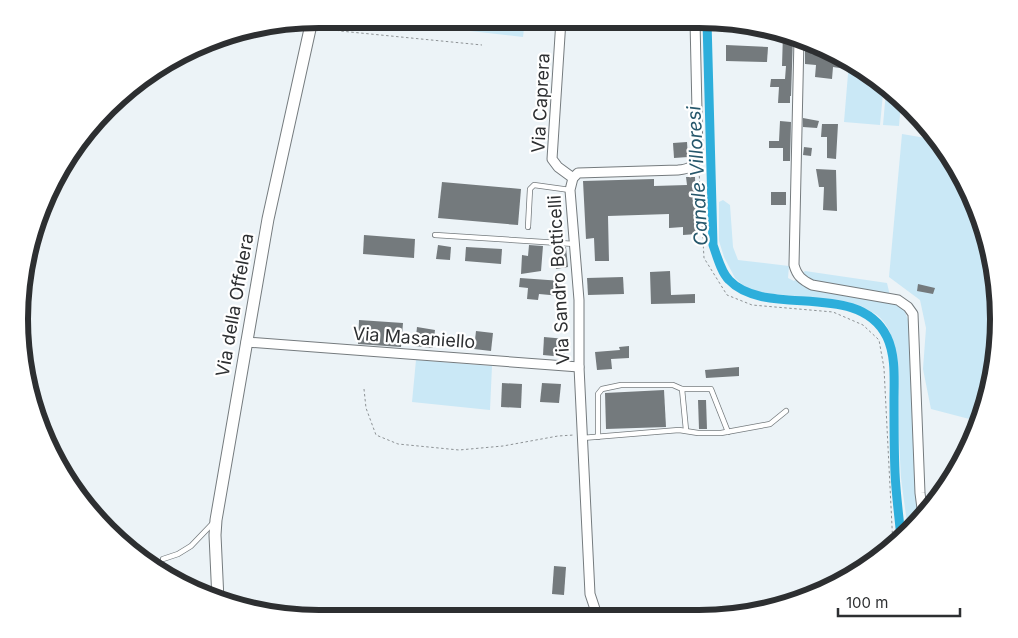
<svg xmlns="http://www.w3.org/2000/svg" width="1018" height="638" font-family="Inter,sans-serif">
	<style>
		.green { fill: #cae8f6 }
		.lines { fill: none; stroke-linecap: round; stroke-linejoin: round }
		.canal { stroke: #2daedb; stroke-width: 9 }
		.building { fill: #747a7d }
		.service-casing { stroke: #757b7e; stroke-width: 6 }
		.minor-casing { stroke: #757b7e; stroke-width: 11 }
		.tertiary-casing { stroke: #757b7e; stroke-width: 13 }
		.path { stroke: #8d9295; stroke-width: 1; stroke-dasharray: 2.5 2.5; stroke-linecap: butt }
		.service { stroke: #fff; stroke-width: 4.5 }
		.minor { stroke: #fff; stroke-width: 9 }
		.tertiary { stroke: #fff; stroke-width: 11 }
		.labels { text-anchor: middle; stroke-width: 4.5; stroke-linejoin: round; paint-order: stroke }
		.street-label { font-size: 18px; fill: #2d2f31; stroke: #fff }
		.water-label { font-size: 19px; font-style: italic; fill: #27586c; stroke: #fff }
		.rim { fill: none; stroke: #2d2f31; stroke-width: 6 }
	</style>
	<rect width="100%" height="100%" fill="#ecf3f7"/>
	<g class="green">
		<path d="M364 19 525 20 523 37Z"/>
		<path d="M849 62 884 83 880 125 844 122Z"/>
		<path d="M886 91 892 92 901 103 899 126 883 125Z"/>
		<path d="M902 134 932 139 959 169 997 280 989 397 977 421 931 409 923 369 926 328 920 300 889 277Z"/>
		<path d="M723 200 730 205 733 247 738 260 789 266 788 278 794 281 805 271 887 283 891 300 902 305 912 329 920 519 908 531C906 513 903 496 901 478 900 459 899 440 898 421 898 391 903 335 877 315 855 299 787 296 758 292L745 287 735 278 724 257 719 241V202Z"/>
		<path d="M416 360 492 366 490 410 412 402Z"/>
	</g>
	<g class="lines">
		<path class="canal" d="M707 21 713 245C717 256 721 272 729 280 766 319 859 279 887 337 896 356 894 380 894 401 894 425 894 449 895 473 896 495 899 516 901 538"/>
	</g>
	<g class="building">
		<path d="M538 20H546V27L538 26Z"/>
		<path d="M783 33 793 36 791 96H790V103H778L779 87H770L771 79H785L786 66H782Z"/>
		<path d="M805 39 811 41V54L832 56V52L846 60V69L833 67 832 79 815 77 816 65 805 64Z"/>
		<path d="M726 45 768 47 767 62 726 61Z"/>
		<path d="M803 118 819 121 817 128 803 127Z"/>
		<path d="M780 121 791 122 790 161H783V148H769V141H779Z"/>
		<path d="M822 124H838L836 159 827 158V137H821Z"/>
		<path d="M687 142 688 157 674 158 673 143Z"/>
		<path d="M804 147 812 148 811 156 803 155Z"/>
		<path d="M816 169 836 170 837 211 823 210 824 187H819Z"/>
		<path d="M686 177H695L697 234 683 235V227L669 228V214L608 216 609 261H595L594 238 586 239 583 181 654 179V186L687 185Z"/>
		<path d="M442 182 521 189 518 225 438 218Z"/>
		<rect x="771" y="192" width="15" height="13"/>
		<path d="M364 235 415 239 414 258 363 254Z"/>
		<path d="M438 245 451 247 450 260 436 259Z"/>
		<path d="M529 245 543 246 541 271 521 274 522 255 528 256Z"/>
		<path d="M466 247 502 249 501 264 465 261Z"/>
		<path d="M566 247 568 267 556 269 554 248Z"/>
		<path d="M670 271 671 295 695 294V303L651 304 650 272Z"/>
		<path d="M623 277 624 294 588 295 587 278Z"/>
		<path d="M520 278 562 281 561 296 539 294 538 300 527 299 528 288 519 287Z"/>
		<path d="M918 284 935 288 933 294 917 291Z"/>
		<path d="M359 320 403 323 401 347 358 344Z"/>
		<path d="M417 327 435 330 433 348 415 346Z"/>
		<path d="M476 331 493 333 491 351 474 349Z"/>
		<path d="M544 337 566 339 564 357 543 355Z"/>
		<path d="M629 346V358L611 359 612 369 597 370 595 352 620 350 619 347Z"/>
		<path d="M739 367V376L706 378 705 370Z"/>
		<path d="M502 383 522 384 521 408 501 407Z"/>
		<path d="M542 383 561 384 559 403 540 402Z"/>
		<path d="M664 390 666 427 606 429 605 393Z"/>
		<path d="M698 400H706L707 429H699Z"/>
		<path d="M554 566 566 567 564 595 552 594Z"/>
	</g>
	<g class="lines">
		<defs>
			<g id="service">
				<path d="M528 227 530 189 534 185 570 190"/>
				<path d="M435 235 575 244"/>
				<path d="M682 389H711L728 432"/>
				<path d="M598 437V394L602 389 621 385H673L682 389 686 430"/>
				<path d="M582 438 679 430 698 433H721L770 424 786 411"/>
				<path d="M163 559 178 554 191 546 214 522"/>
			</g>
			<g id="minor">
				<path d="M561 20 552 159 558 167 573 178"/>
				<path d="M799 38 794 265C797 276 802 280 812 285L898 300 908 307 913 314 920 493 923 516"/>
				<path d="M246 342 579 367"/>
				<path d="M598 618 590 594 579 367V300L570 190 573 178 578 173 678 170C690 169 694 166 698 156L695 21"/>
			</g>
			<path id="tertiary" d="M218 600 215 535 216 520 268 219 312 20"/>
		</defs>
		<use href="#service" class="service-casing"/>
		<use href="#minor" class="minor-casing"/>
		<use href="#tertiary" class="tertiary-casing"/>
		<g class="path">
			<path d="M322 26 340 31 482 45"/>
			<path d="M699 171 704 258 727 295 752 305 833 312 863 325 879 340 884 368 893 546"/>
			<path d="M364 389 366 408 376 435 398 444 459 450 503 446 558 436 574 435"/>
		</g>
		<use href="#service" class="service"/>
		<use href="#minor" class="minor"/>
		<use href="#tertiary" class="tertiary"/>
	</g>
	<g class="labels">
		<g class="street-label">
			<text transform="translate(541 103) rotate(-87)" y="6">Via Caprera</text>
			<text transform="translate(559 280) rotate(-93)" y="6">Via Sandro Botticelli</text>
			<text transform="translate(235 305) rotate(-80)" y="6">Via della Offelera</text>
			<text transform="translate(414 338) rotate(4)" y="6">Via Masaniello</text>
		</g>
		<g class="water-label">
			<text transform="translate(697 176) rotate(-93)" y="7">Canale Villoresi</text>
		</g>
	</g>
	<path d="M0 0H1018V638H0ZM319 28H699A291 291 0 0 1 990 319V319A291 291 0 0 1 699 610H319A291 291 0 0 1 28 319V319A291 291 0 0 1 319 28Z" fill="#fff" fill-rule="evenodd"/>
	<path class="rim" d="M319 28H699A291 291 0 0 1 990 319V319A291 291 0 0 1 699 610H319A291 291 0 0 1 28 319V319A291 291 0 0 1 319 28Z"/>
	<path d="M838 608v8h122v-8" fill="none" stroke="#2d2f31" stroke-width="2.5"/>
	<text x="846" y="608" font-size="15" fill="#2d2f31" stroke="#ffffff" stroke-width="4" paint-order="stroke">100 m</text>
</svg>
